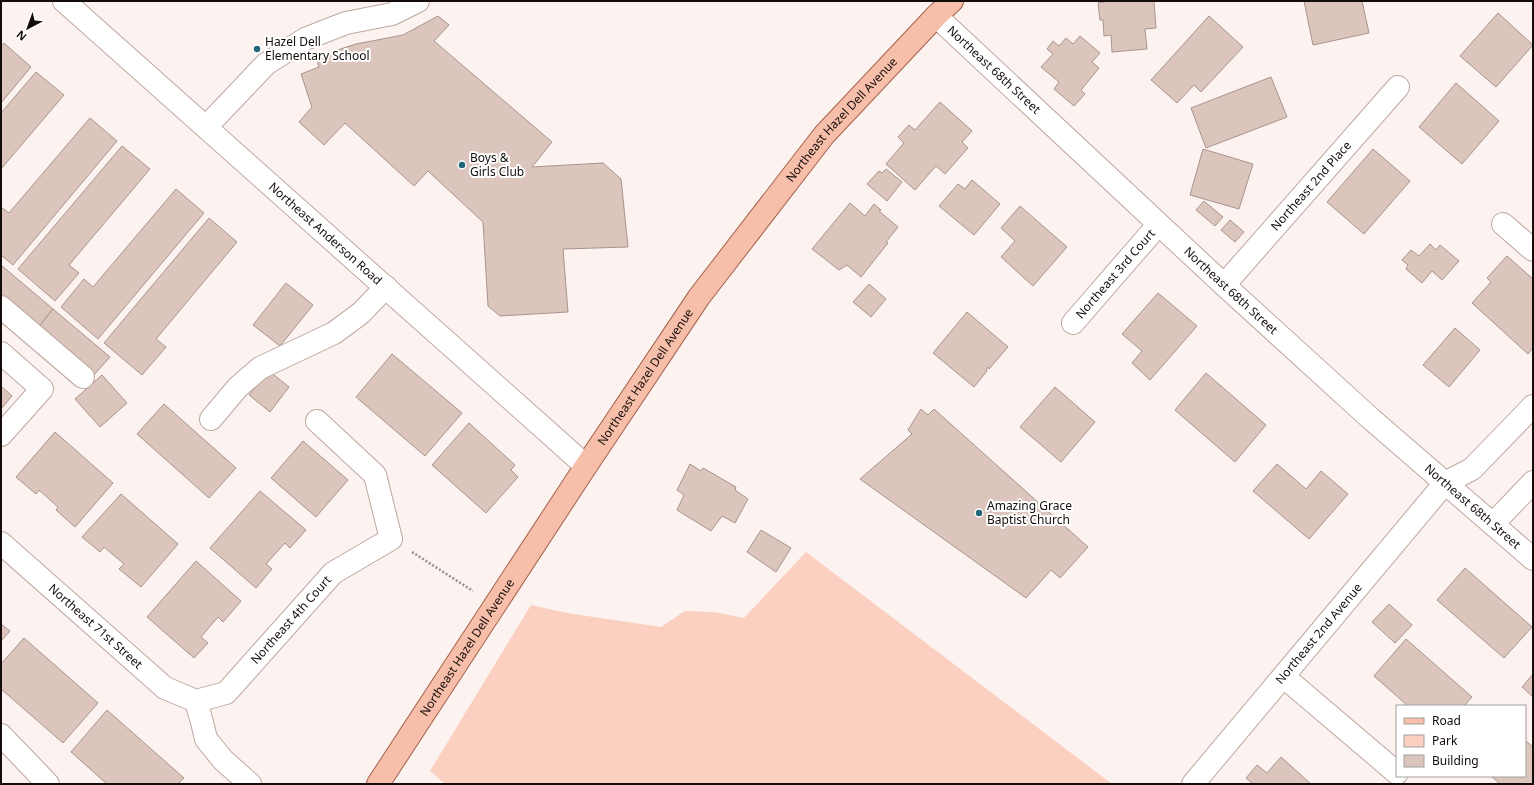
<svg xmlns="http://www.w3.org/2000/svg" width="1534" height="785" font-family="'Noto Sans',sans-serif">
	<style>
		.green { fill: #fbd0c1 }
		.building { fill: #dcc5bd; stroke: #a9948c }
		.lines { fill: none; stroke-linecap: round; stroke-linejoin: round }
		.minor-casing { stroke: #bea8a0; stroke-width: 24 }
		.major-casing { stroke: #a3634c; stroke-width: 24 }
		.path { stroke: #968d8a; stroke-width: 2.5; stroke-dasharray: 2 2; stroke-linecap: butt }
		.minor { stroke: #fff; stroke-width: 22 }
		.major { stroke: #f7bea9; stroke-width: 22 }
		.poi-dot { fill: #25677a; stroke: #fff; stroke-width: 1.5 }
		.labels { text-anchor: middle; stroke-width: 4; stroke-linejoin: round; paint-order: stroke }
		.poi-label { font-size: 12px; fill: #130c0a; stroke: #fff; text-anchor: start }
		.street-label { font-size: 12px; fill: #130c0a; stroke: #fff }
	</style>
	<rect width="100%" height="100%" fill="#fcf2ef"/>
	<path class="green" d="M806 552 1112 784H445L430 771 531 605 567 613 661 627 685 611 714 612 744 618Z"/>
	<g class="building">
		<path d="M1109 1H1154L1156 28 1145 29 1147 49 1112 52 1111 35 1104 36 1103 20H1100L1098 3Z"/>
		<path d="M1304 1H1362L1369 33 1313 45Z"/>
		<path d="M1498 13 1533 45 1496 87 1460 56Z"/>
		<path d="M438 16 449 25 434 41 552 142 532 167 603 163 621 179 628 247 563 249 568 312 500 316 488 306 483 222 428 171 414 186 345 123 324 145 299 122 312 107 301 74 319 67 316 57 356 44 403 35Z"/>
		<path d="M1209 16 1243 47 1201 92 1194 85 1177 103 1151 80Z"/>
		<path d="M1080 36 1100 53 1092 62 1099 68 1081 90 1085 94 1074 106 1054 89 1059 82 1041 67 1053 54 1047 49 1053 41 1059 46 1066 38 1073 44Z"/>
		<path d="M4 43 31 67 1 103V47Z"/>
		<path d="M36 72 64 95 1 169V113Z"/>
		<path d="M1271 77 1287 117 1206 148 1191 108Z"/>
		<path d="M1456 83 1499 121 1462 164 1419 127Z"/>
		<path d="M940 102 972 131 962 142 968 148 945 174 936 166 915 190 886 164 904 143 898 137 909 125 915 130Z"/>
		<path d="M90 118 117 141 13 265 1 255V207L9 213Z"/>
		<path d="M122 146 150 169 69 265 79 273 55 301 18 269Z"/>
		<path d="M1203 149 1253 164 1239 209 1190 195Z"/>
		<path d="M1373 149 1410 181 1364 234 1327 202Z"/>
		<path d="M886 169 902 182 887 201 867 184 879 171 882 173Z"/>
		<path d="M972 180 1000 204 974 235 939 206 958 184 965 189Z"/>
		<path d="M176 189 204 213 98 339 61 307 84 279 93 287Z"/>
		<path d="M1204 201 1223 217 1215 226 1196 210Z"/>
		<path d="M850 203 865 216 874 204 881 210 879 211 898 227 886 242 888 243 861 277 847 265 839 270 812 249Z"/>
		<path d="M1020 206 1067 247 1033 286 1001 257 1015 241 1001 228Z"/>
		<path d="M209 218 237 242 156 339 166 347 142 375 104 343Z"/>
		<path d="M1230 220 1244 232 1235 242 1221 230Z"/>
		<path d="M1430 244 1436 250 1440 245 1459 261 1442 280 1432 271 1422 283 1406 269 1408 265 1402 260 1411 250 1419 256Z"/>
		<path d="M1507 256 1533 279V348L1528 354 1472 303 1491 282 1487 278Z"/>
		<path d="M1 265 53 309 37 329 1 298Z"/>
		<path d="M286 283 313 305 280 346 253 325Z"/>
		<path d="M869 284 886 299 871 317 853 302Z"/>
		<path d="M1158 293 1197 326 1150 380 1132 363 1142 351 1122 334Z"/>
		<path d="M53 309 110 357 93 376 37 329Z"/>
		<path d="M967 312 1008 347 989 369 988 367 986 370 987 371 974 387 933 353Z"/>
		<path d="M1455 328 1480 350 1449 387 1423 365Z"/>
		<path d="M392 354 462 413 425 456 356 397Z"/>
		<path d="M269 371 289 387 270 412 249 395Z"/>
		<path d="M1206 373 1266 425 1235 462 1175 410Z"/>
		<path d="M102 375 127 403 100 427 75 399Z"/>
		<path d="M1 386 12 396 1 409Z"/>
		<path d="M1055 387 1095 422 1061 462 1020 427Z"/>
		<path d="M164 404 236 468 209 498 137 434Z"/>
		<path d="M921 409 928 415 934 409 1088 547 1060 578 1051 570 1026 598 860 479 912 434 908 430Z"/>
		<path d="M469 423 515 465 511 470 518 477 486 513 432 465Z"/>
		<path d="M55 432 113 483 75 527 56 510 58 507 39 490 36 494 16 477Z"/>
		<path d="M303 441 348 480 316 517 271 478Z"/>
		<path d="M690 464 701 471 703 468 736 487 735 490 748 499 735 523 722 516 711 531 677 510 684 495 677 490Z"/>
		<path d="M1277 464 1306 489 1321 471 1348 494 1309 539 1253 491Z"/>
		<path d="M260 491 306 530 290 548 285 543 266 564 272 569 256 588 210 548Z"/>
		<path d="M121 494 178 544 141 587 119 569 124 564 104 547 100 552 82 537Z"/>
		<path d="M761 530 791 548 776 572 747 552Z"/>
		<path d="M196 561 241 601 223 622 218 617 201 637 208 643 194 658 147 617Z"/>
		<path d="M1465 568 1532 627 1504 658 1437 600Z"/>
		<path d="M1389 604 1412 625 1395 643 1372 622Z"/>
		<path d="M1 624 10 631 1 641Z"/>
		<path d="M24 638 98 703 63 743 1 689V664Z"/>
		<path d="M1406 639 1472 697 1464 706H1408L1374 676Z"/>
		<path d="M1533 674V697L1522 687Z"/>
		<path d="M107 710 184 778 178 784H107L71 752Z"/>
		<path d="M1525 740 1533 747V784H1500L1491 776H1525Z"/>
		<path d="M1281 757 1311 784H1253L1246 778 1257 765 1267 773Z"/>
	</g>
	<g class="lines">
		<defs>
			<g id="minor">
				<path id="s1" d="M64 1 586 466"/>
				<path id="s2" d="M936 16 1224 285 1370 418 1533 559"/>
				<path d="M206 127 266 64 305 39 346 23 392 14 418 1"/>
				<path d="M1503 224 1533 250"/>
				<path id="s3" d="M1224 285 1398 87"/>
				<path d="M1 307 83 377"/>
				<path id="s4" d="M1073 323 1158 225"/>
				<path d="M1 353 42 389 1 435"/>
				<path d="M211 419 238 387 260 368 334 333 361 313 386 287"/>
				<path d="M1493 524 1533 482"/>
				<path id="s5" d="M1 543 165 688 196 701"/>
				<path d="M1284 677 1397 773"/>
				<path id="s6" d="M196 701 226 693 333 573 391 539 375 475 317 421"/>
				<path d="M196 701 202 722 206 739 223 760 250 784"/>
				<path d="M1 735 48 784"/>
				<path id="s7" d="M1193 784 1445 483 1472 469 1533 406"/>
			</g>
			<g id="major">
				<path id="s8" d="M378 784 586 466 699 297 824 135 936 16 952 1"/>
			</g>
		</defs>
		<use href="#minor" class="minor-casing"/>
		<use href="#major" class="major-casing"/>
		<path class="path" d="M412 552 473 591"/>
		<use href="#minor" class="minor"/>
		<use href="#major" class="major"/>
	</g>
	<g class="poi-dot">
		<circle cx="257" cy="49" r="4"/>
		<circle cx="462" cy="165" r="4"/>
		<circle cx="979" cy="513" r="4"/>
	</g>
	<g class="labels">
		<g class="poi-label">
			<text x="265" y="46">Hazel Dell<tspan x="265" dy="14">Elementary School</tspan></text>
			<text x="470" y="162">Boys &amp;<tspan x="470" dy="14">Girls Club</tspan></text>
			<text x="987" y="510">Amazing Grace<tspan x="987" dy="14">Baptist Church</tspan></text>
		</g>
		<g class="street-label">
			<text dy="4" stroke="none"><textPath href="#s2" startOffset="79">Northeast 68th Street</textPath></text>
			<text dy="4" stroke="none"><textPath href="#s8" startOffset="811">Northeast Hazel Dell Avenue</textPath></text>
			<text dy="4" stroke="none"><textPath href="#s3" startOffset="132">Northeast 2nd Place</textPath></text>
			<text dy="4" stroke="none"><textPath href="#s1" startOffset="350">Northeast Anderson Road</textPath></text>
			<text dy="4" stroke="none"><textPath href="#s4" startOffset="65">Northeast 3rd Court</textPath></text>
			<text dy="4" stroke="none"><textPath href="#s2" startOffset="403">Northeast 68th Street</textPath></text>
			<text dy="4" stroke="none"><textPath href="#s8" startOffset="487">Northeast Hazel Dell Avenue</textPath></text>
			<text dy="4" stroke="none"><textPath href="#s2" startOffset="727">Northeast 68th Street</textPath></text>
			<text dy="4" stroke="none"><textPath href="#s6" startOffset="129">Northeast 4th Court</textPath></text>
			<text dy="4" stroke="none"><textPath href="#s5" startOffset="126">Northeast 71st Street</textPath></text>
			<text dy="4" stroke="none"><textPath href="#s7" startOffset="196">Northeast 2nd Avenue</textPath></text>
			<text dy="4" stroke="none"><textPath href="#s8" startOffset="163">Northeast Hazel Dell Avenue</textPath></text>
		</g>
	</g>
	<rect width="1534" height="785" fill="none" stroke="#130c0a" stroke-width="4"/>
	<rect x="1396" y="705" width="130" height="72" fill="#ffffff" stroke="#a19e9d"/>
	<rect x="1404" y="718" width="20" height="6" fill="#f7bea9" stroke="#a19e9d"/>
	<text x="1432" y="725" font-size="12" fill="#130c0a">Road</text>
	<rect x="1404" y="735" width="20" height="12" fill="#fbd0c1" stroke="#a19e9d"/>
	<text x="1432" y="745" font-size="12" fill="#130c0a">Park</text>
	<rect x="1404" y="755" width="20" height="12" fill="#dcc5bd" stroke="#a19e9d"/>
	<text x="1432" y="765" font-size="12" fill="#130c0a">Building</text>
	<g transform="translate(28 28) rotate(221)" stroke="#ffffff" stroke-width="3" paint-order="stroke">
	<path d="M0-3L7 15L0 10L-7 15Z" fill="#130c0a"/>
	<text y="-6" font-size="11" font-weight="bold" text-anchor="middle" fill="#130c0a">N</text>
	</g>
</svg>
